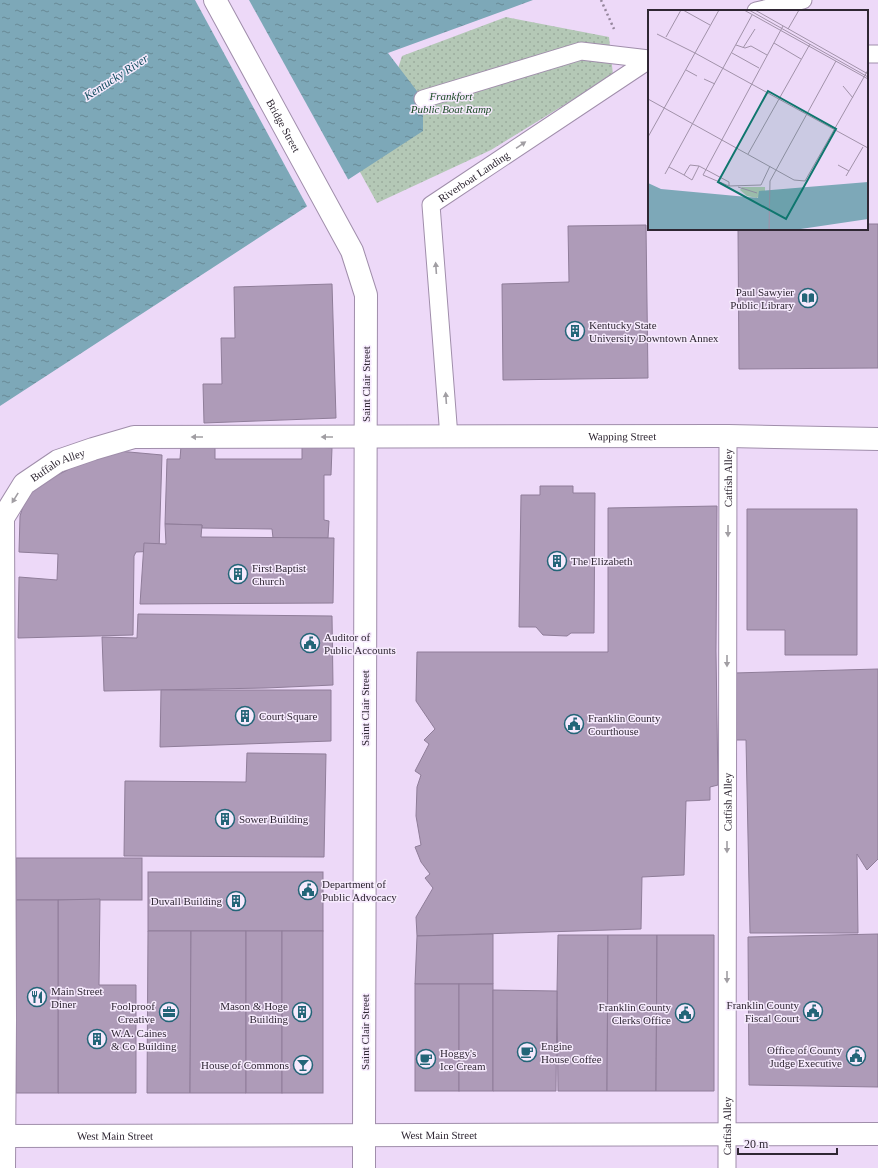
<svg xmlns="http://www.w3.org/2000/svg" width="878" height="1168" font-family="'Times New Roman',serif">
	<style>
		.park { fill: url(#park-dots) }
		.water { fill: url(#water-ripples) }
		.pier { fill: #edd9f8 }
		.building { fill: #ae9bb8; stroke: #8f7d99 }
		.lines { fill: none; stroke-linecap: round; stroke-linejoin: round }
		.service-casing { stroke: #a08eab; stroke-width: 19 }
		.minor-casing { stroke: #a08eab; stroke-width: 24 }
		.tertiary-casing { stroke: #a08eab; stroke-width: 24 }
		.secondary-casing { stroke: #a08eab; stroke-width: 24 }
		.path { stroke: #95869c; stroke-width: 2.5; stroke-dasharray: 2 3; stroke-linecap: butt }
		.service { stroke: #fff; stroke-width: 17 }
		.minor { stroke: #fff; stroke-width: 22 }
		.tertiary { stroke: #fff; stroke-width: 22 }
		.secondary { stroke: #fff; stroke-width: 22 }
		.oneway { fill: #a19ea3 }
		.labels { text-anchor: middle; stroke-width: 3; stroke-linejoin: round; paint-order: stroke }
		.park-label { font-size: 11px; font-style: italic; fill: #1b4a25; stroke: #f6eafd }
		.street-label { font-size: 11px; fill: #2f2733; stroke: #f6eafd }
		.poi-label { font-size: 11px; fill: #2f2733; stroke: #f6eafd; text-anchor: start }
		.water-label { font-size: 12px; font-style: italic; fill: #124d5f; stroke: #f6eafd }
		.inset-road { fill: none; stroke: #a192a9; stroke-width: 1 }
		.view { fill: #0f766e; fill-opacity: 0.15; stroke: #0f766e; stroke-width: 2 }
		.inset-edge { fill: none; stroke: #2f2733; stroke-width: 2 }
	</style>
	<defs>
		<pattern id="park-dots" width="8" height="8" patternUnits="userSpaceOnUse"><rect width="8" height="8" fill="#b4c8b6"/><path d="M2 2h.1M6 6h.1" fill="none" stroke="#9bac9d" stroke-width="1.8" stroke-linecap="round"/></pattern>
		<pattern id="water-ripples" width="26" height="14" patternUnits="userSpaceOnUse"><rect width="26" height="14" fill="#7da8b8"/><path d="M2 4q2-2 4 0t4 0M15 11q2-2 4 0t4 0" fill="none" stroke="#678996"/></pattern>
	</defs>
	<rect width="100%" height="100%" fill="#edd9f8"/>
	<path class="park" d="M506 17 609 37 613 75 491 150 377 203 349 152 391 90 402 56Z"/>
	<path class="water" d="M0 0H533L388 53 423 99V131L0 406Z"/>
	<path class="pier" d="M195 0H249L349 181 308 208Z"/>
	<g class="building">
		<path d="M867 224H878V368L739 369 738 229H867Z"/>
		<path d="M646 225 648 378 503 380 502 284 569 282 568 226Z"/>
		<path d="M332 284 336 418 204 423 203 384H222L221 338H235L234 287Z"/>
		<path d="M181 446 215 447V459H302V446L332 448 331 475H324V520L329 521 328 538H273L272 529 202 528V525L165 524 167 459H180Z"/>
		<path d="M107 450 162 455 159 551 136 552 134 556 133 635 18 638 19 577 57 580 58 554 19 552 20 516 28 490Z"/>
		<path d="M540 486H573V493H595L594 633H571L567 636 543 635 536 627H519L521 495H540Z"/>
		<path d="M717 506 716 651 718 785 710 787V800L686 801 684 875 642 877 641 929 417 936 416 917 433 888 425 878 430 874 421 862 415 847 421 845 416 816 417 787 421 775 415 771 429 744 424 740 435 729 416 701 417 652H608V508Z"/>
		<path d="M747 509H857V655H785V630H747Z"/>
		<path d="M165 524 202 525 201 537 334 538 333 603 140 604 144 543 166 544Z"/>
		<path d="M138 614 332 616 333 685 266 688 104 691 102 637 137 638Z"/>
		<path d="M878 669V859L867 870 857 854 858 933H750L746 740H736L734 673Z"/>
		<path d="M161 690H331V741L160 747Z"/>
		<path d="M247 753 326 754 324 857 124 856 125 781 246 782Z"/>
		<rect x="16" y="858" width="126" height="42"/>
		<rect x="148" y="872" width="175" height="59"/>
		<path d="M100 899 99 985H136V1093H58V900Z"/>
		<rect x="16" y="900" width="42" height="193"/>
		<path d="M148 931H191L190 1093H147Z"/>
		<path d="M191 931H246V1093H190Z"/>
		<rect x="246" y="931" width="36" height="162"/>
		<rect x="282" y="931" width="41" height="162"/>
		<path d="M493 934V984H415L417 936Z"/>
		<path d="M878 934V1087L749 1085 748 937Z"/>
		<path d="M558 935H608L607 1091H558L557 991Z"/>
		<path d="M608 935H657L656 1091H607Z"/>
		<path d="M657 935H714V1091H656Z"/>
		<rect x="415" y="984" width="44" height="107"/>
		<rect x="459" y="984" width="34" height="107"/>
		<path d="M493 990 557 991 556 1091H493Z"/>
	</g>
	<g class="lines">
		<defs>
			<g id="service">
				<path d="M756 11 803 0"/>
				<path d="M867 54H878"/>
				<path d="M423 99 581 51 649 59"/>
				<path id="s1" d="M449 437 431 205 649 60"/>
				<path id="s2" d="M727 1168 728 436"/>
			</g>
			<g id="minor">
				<path d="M364 1135V1168"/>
				<path id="s3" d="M4 1168 5 1020 3 518 24 484 58 461 93 449 134 437 728 436 878 439"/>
			</g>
			<g id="tertiary">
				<path id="s4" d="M215 0 352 251 366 295 364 1135"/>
			</g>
			<g id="secondary">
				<path id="s5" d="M0 1136 878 1134"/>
			</g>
		</defs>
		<use href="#service" class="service-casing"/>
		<use href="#minor" class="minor-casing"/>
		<use href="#tertiary" class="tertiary-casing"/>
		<use href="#secondary" class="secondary-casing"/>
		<path class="path" d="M601 0 614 29"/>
		<use href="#service" class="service"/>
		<use href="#minor" class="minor"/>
		<use href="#tertiary" class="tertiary"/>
		<use href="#secondary" class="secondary"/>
	</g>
	<defs><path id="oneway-solid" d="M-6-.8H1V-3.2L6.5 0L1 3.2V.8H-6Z"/></defs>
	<g class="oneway">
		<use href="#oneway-solid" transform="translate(521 145) rotate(-34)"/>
		<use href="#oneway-solid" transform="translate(436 268) rotate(-94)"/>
		<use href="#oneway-solid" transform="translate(446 398) rotate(-94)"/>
		<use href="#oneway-solid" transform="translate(197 437) rotate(180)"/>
		<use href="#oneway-solid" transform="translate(327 437) rotate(180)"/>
		<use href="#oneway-solid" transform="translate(15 498) rotate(122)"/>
		<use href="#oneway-solid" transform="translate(728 531) rotate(90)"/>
		<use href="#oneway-solid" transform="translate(727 661) rotate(90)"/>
		<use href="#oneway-solid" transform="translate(727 847) rotate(90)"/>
		<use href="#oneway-solid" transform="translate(727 977) rotate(90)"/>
	</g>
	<defs>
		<symbol id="library-ring" viewBox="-11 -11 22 22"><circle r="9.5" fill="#f6eafd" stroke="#236578" stroke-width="1.5"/><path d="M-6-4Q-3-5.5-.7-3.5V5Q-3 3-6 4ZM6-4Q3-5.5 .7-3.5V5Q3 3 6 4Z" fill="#236578"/></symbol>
		<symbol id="building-ring" viewBox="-11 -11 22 22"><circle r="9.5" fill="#f6eafd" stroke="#236578" stroke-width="1.5"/><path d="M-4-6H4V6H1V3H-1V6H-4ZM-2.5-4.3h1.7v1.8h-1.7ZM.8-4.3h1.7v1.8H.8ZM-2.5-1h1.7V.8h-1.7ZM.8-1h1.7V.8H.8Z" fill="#236578"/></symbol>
		<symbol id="civic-ring" viewBox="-11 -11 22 22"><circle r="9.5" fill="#f6eafd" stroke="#236578" stroke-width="1.5"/><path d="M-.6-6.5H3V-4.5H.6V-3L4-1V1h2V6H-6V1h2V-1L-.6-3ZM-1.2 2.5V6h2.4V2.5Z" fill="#236578"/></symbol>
		<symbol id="restaurant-ring" viewBox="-11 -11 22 22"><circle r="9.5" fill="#f6eafd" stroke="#236578" stroke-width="1.5"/><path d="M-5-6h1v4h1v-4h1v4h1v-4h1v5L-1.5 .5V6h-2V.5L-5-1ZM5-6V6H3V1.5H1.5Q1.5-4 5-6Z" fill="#236578"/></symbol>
		<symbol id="office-ring" viewBox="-11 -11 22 22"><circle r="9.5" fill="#f6eafd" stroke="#236578" stroke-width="1.5"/><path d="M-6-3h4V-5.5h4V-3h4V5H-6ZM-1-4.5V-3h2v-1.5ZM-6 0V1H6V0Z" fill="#236578"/></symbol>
		<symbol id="cafe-ring" viewBox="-11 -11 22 22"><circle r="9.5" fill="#f6eafd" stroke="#236578" stroke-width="1.5"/><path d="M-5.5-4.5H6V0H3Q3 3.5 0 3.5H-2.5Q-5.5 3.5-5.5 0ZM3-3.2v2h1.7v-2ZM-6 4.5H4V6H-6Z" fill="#236578"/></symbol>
		<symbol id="bar-ring" viewBox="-11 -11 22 22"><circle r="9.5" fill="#f6eafd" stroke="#236578" stroke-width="1.5"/><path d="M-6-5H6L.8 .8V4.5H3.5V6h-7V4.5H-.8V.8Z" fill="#236578"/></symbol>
	</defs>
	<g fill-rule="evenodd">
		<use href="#library-ring" x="797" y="287" width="22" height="22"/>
		<use href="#building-ring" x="564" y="320" width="22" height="22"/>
		<use href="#building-ring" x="546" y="550" width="22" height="22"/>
		<use href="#building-ring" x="227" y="563" width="22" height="22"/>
		<use href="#civic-ring" x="299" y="632" width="22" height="22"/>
		<use href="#building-ring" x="234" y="705" width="22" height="22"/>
		<use href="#civic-ring" x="563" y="713" width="22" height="22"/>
		<use href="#building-ring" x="214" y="808" width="22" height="22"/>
		<use href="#civic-ring" x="297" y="879" width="22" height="22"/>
		<use href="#building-ring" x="225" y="890" width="22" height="22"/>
		<use href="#restaurant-ring" x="26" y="986" width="22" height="22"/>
		<use href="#civic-ring" x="802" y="1000" width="22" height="22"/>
		<use href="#office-ring" x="158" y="1001" width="22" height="22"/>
		<use href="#building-ring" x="291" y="1001" width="22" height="22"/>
		<use href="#civic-ring" x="674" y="1002" width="22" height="22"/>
		<use href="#building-ring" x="86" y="1028" width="22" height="22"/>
		<use href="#cafe-ring" x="516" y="1041" width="22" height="22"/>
		<use href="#civic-ring" x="845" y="1045" width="22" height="22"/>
		<use href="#cafe-ring" x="415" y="1048" width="22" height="22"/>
		<use href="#bar-ring" x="292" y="1054" width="22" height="22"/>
	</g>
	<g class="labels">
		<g class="park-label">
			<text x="451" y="100">Frankfort<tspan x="451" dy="13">Public Boat Ramp</tspan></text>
		</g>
		<g class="street-label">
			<text dy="4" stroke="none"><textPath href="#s4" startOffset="143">Bridge Street</textPath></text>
			<text dy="4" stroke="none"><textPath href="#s1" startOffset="284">Riverboat Landing</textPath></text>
			<text transform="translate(366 384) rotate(-90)" y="4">Saint Clair Street</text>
			<text dy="4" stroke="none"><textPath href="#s3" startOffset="1299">Wapping Street</textPath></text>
			<text dy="4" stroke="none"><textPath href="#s3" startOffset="729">Buffalo Alley</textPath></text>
			<text dy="4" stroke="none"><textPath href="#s2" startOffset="690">Catfish Alley</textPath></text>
			<text transform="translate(365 708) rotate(-90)" y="4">Saint Clair Street</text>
			<text dy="4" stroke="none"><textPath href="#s2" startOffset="366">Catfish Alley</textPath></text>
			<text transform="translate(365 1032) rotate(-90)" y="4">Saint Clair Street</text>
			<text dy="4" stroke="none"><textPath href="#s2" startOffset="42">Catfish Alley</textPath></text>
			<text dy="4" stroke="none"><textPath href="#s5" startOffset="439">West Main Street</textPath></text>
			<text dy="4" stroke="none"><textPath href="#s5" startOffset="115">West Main Street</textPath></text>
		</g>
		<g class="poi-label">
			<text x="794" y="296" text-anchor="end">Paul Sawyier<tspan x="794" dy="13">Public Library</tspan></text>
			<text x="589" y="329">Kentucky State<tspan x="589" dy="13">University Downtown Annex</tspan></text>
			<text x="571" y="565">The Elizabeth</text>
			<text x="252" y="572">First Baptist<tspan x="252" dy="13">Church</tspan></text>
			<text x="324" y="641">Auditor of<tspan x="324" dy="13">Public Accounts</tspan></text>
			<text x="259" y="720">Court Square</text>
			<text x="588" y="722">Franklin County<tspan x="588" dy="13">Courthouse</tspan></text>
			<text x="239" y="823">Sower Building</text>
			<text x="322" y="888">Department of<tspan x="322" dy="13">Public Advocacy</tspan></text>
			<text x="222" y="905" text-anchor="end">Duvall Building</text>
			<text x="51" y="995">Main Street<tspan x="51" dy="13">Diner</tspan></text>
			<text x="799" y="1009" text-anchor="end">Franklin County<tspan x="799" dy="13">Fiscal Court</tspan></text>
			<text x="155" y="1010" text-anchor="end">Foolproof<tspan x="155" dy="13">Creative</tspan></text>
			<text x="288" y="1010" text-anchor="end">Mason &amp; Hoge<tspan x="288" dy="13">Building</tspan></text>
			<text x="671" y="1011" text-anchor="end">Franklin County<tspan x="671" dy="13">Clerks Office</tspan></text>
			<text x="111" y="1037">W.A. Caines<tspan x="111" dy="13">&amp; Co Building</tspan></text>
			<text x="541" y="1050">Engine<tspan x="541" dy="13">House Coffee</tspan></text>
			<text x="842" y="1054" text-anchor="end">Office of County<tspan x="842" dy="13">Judge Executive</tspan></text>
			<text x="440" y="1057">Hoggy's<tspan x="440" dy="13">Ice Cream</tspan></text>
			<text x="289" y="1069" text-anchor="end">House of Commons</text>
		</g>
		<g class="water-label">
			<text transform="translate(116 77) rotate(-33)" y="4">Kentucky River</text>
		</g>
	</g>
	<g transform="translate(648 10)">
		<rect width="220" height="220" fill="#edd9f8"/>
		<path d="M94 177H117V182L109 188 99 186 92 180Z" fill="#b4c8b6"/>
		<path d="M220 172V209L146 220 0 219V173L13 179 110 188 111 181Z" fill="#7da8b8"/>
		<path class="inset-road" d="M35 0 62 15M71 0 47 43 220 138M96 0 220 69M101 0 220 67M107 0 220 64M140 19 151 0M18 27 33 0M126 33 153 49M88 35 97 38 103 36 119 45M95 38 107 19M84 43 111 58M38 60 49 66M56 69 67 74M195 76 205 88M0 89 146 170 157 171 220 60M0 127 47 43 9 24M100 144 162 34M190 155 201 161M122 156 113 175 81 176 55 165 135 16M21 157 36 165 42 155 51 156 81 172V176M17 164 104 5M36 165 44 170 51 156M198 166 215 137M90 177 109 183M121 220 122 171 188 51"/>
		<path class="view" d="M120 81 188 119 138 209 70 172Z"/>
		<rect width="220" height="220" class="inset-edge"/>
	</g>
	<path d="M738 1148v6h99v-6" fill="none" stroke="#2f2733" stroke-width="2"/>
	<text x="744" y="1148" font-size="12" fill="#2f2733" stroke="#f6eafd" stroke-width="3" paint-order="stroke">20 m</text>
</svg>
